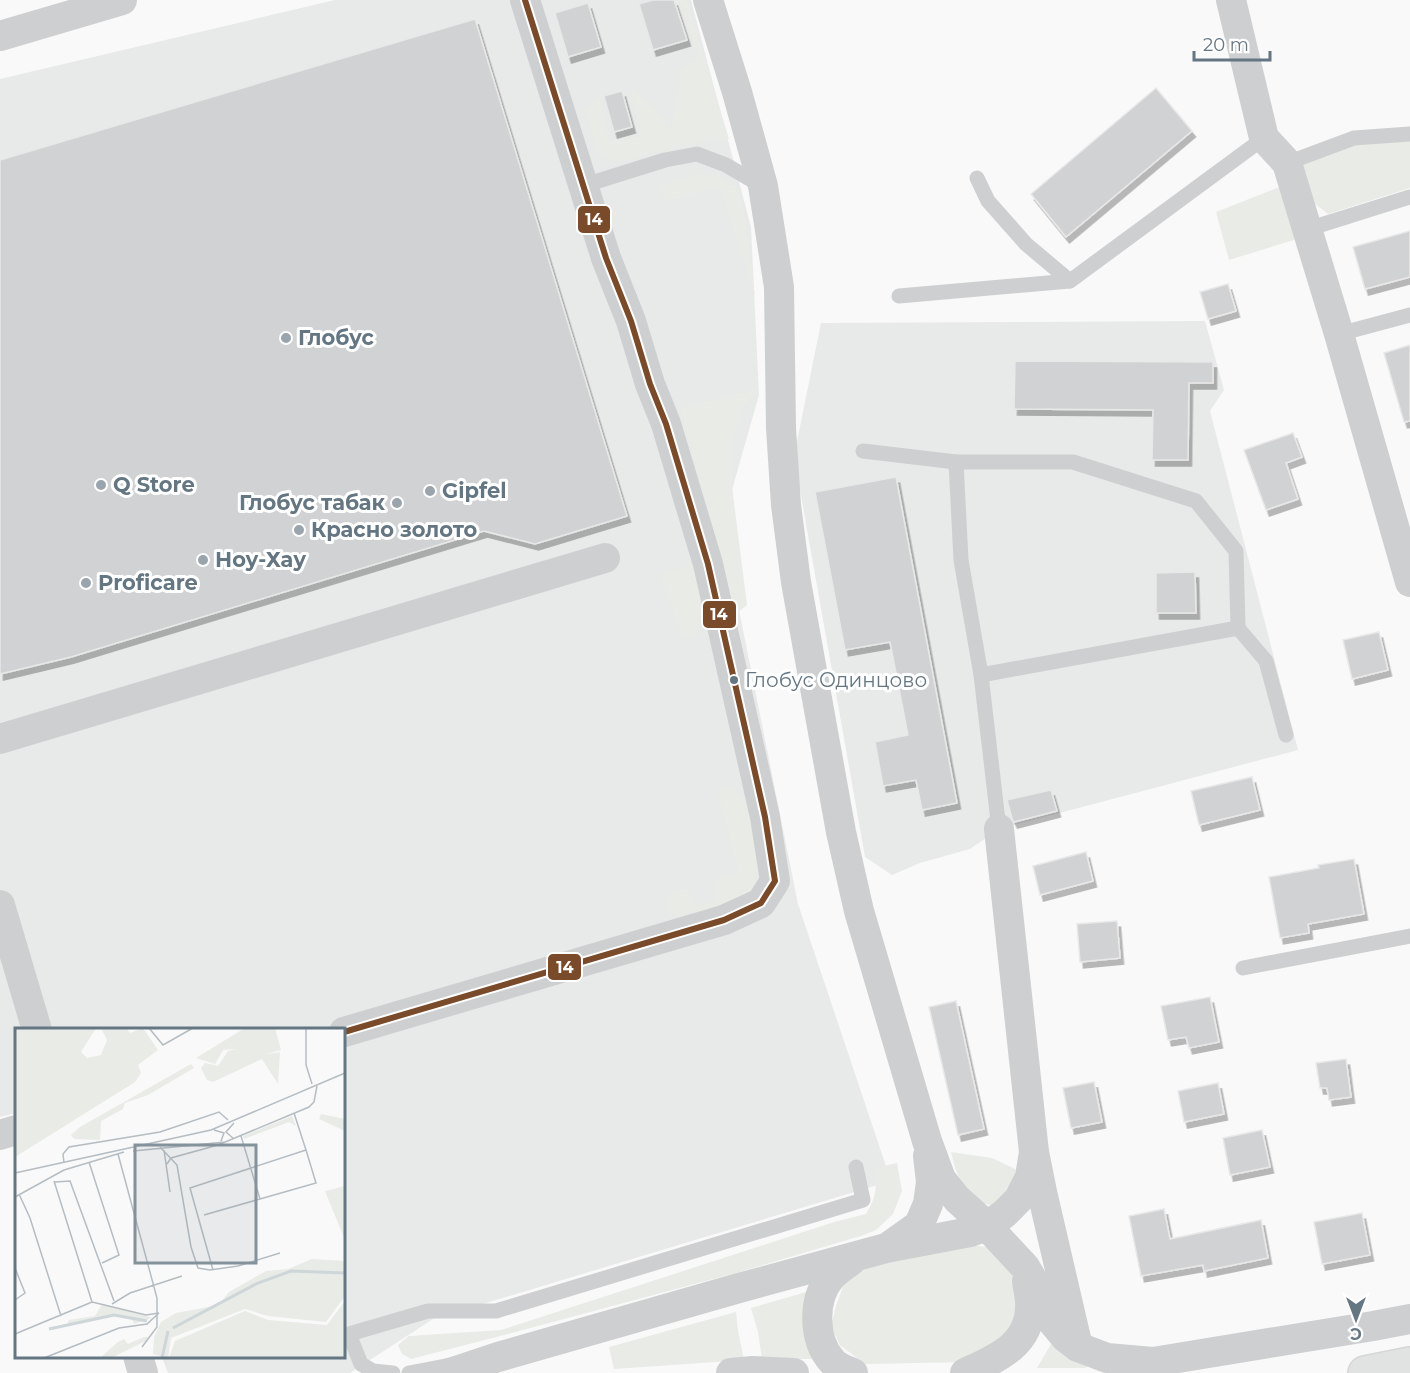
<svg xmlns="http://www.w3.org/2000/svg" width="1410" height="1373" font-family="Montserrat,sans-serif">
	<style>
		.built { fill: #e8e9e9 }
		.green { fill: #e8ebe6 }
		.building { fill: #d0d2d3; stroke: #e8e8e8; stroke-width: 1.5; filter: url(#shadow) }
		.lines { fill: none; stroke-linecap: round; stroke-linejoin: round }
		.primary-casing { stroke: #d5d6d7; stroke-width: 36 }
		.service { stroke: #cecfd0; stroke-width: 15 }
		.minor { stroke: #cecfd0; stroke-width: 30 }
		.primary { stroke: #e1e2e2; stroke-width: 33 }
		.bus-1-casing { stroke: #fff; stroke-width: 10 }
		.bus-1 { stroke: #7a4b2a; stroke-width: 6 }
		.poi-dot { fill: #99a4ac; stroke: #fff; stroke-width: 2 }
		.bus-dot { fill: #657683; stroke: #fff; stroke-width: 2 }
		.labels { text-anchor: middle; stroke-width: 6; stroke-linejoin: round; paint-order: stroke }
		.bus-label { font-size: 20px; fill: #657683; stroke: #fff; text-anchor: start }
		.poi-label { font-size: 21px; font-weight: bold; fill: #657683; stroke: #fff; text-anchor: start }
		.inset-river { fill: none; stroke: #ced6d9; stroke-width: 3 }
		.inset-road { fill: none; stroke: #b5bdc3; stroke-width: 1.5 }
		.view { fill: #84929c; fill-opacity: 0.15; stroke: #84929c; stroke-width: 3 }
		.inset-edge { fill: none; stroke: #657683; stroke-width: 3 }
		.line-badge { stroke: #fff; stroke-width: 2 }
		.badge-label { font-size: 16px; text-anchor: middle; font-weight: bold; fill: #fff }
	</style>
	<defs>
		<filter id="shadow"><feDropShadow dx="3.5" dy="6" stdDeviation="0" flood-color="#0004"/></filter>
	</defs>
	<rect width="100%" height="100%" fill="#f9f9f9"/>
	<g class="built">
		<path d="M335 0H691L751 227 759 395 722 525 798 904 891 1181 433 1319 350 1373H168L162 1357 344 1356V1030H16V1113L0 1117V79Z"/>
		<path d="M1205 321 1224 390 1210 411 1298 750 999 829 970 849 920 863 892 875 865 857 794 456 821 323Z"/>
	</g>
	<g class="green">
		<path d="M679 0H687L729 139 702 141 618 162 600 156 585 110 599 94 609 141 641 136 631 92 635 91 652 106 671 130 679 90 681 70 698 58Z"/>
		<path d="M1410 141V188L1328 214 1314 203 1300 166 1354 145Z"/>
		<path d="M699 174 719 176 740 190 748 238 755 296 720 187 665 202 660 186Z"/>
		<path d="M1282 186 1297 239 1229 260 1216 212Z"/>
		<path d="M757 389 742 411 733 437 732 487 747 605 736 614 680 408Z"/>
		<path d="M696 563 704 601 697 635 682 639 661 575Z"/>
		<path d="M733 785 752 813 759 866 756 881 749 894 697 913 678 917 668 910 666 900 672 892 688 888 695 907 718 901 714 879 738 872 717 789Z"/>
		<path d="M951 1152 992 1158 1021 1172 999 1206C993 1205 985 1205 980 1202 961 1191 956 1172 951 1152Z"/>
		<path d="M897 1163 902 1191 893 1214 876 1230 861 1236 743 1271 504 1335 411 1359 402 1354 398 1345 409 1336 501 1330 739 1253 834 1222 866 1214C876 1197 877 1188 875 1168Z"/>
		<path d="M950 1243 987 1247 1010 1266 1018 1299 1011 1331 967 1362 865 1364 840 1345 831 1326 836 1306 845 1281 871 1266Z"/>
		<path d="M813 1290 817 1359H762L758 1332 751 1308Z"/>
		<path d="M736 1312 738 1331 744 1360 614 1369 609 1347Z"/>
		<path d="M1054 1339 1096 1361 1085 1368H1037Z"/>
	</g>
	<g class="building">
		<path d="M653 0H674L687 40 653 50 639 4Z"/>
		<path d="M588 3 601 47 568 57 555 13Z"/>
		<path d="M475 19 627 516 535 544 484 531 71 657 0 674V160Z"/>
		<path d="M1156 88 1192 131 1066 237 1031 194Z"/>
		<path d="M622 91 632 127 614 132 604 96Z"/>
		<path d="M1410 231V277L1365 289 1353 247Z"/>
		<path d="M1228 284 1236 311 1208 319 1200 292Z"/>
		<path d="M1410 345V421L1404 422 1384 353Z"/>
		<path d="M1015 361 1213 362V383H1189L1188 460H1152L1153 410 1014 409Z"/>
		<path d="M1293 433 1302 457 1286 463 1298 499 1266 510 1244 450Z"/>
		<path d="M896 477 957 803 922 810 916 780 883 786 875 742 908 735 890 642 845 650 815 492Z"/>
		<path d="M1195 572 1196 613H1156V573Z"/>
		<path d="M1379 632 1388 670 1352 679 1343 640Z"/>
		<path d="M1252 777 1260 810 1199 825 1191 791Z"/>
		<path d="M1051 790 1057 811 1014 822 1012 818 1007 800Z"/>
		<path d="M1086 852 1093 881 1040 895 1033 866Z"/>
		<path d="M1354 859 1364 914 1308 924 1309 933 1280 938 1269 877 1319 868 1318 865Z"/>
		<path d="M1117 921 1120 958 1080 962 1077 924Z"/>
		<path d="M1210 997 1219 1042 1189 1048 1186 1037 1168 1040 1161 1006Z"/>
		<path d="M956 1001 984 1129 958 1135 929 1007Z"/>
		<path d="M1346 1059 1351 1097 1329 1100 1327 1088H1320L1316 1063Z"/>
		<path d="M1094 1082 1102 1122 1071 1128 1063 1088Z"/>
		<path d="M1218 1083 1224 1114 1184 1122 1178 1091Z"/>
		<path d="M1262 1130 1270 1167 1230 1175 1223 1138Z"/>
		<path d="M1164 1209 1170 1239 1261 1220 1268 1258 1204 1271 1203 1265 1141 1276 1129 1216Z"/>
		<path d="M1362 1213 1370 1255 1322 1264 1314 1222Z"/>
	</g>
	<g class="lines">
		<defs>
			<path id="primary" d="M1365 1373 1410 1364"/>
		</defs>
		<use href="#primary" class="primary-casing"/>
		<g class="service">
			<path d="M1287 163 1354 138 1410 134"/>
			<path d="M977 178 988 201 1026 244 1070 281"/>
			<path d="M582 186 665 160 697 154 726 165 760 185"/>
			<path d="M1308 229 1410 197"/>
			<path d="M899 296 1070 281 1264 138"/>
			<path d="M1339 334 1410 315"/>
			<path d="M863 451 956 462H1073L1196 501 1236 551 1238 628 1266 661 1286 735"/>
			<path d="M956 462 961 560 981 675 999 829"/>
			<path d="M981 675 1238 628"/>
			<path d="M1243 968 1410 936"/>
			<path d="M393 1373 373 1371 361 1364 349 1334 428 1311H496L863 1200 856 1167"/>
			<path d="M409 1373 456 1364"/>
		</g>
		<g class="minor">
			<path d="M708 0 737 92 763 186 779 287 781 428 786 505 796 582 841 832 859 911 927 1141 941 1179 957 1199 987 1226 1025 1267 1038 1289 1051 1320 1065 1337 1078 1347 1107 1358 1153 1362"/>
			<path d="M1231 0 1264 138 1287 163 1339 334 1410 582"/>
			<path d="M0 36 122 0"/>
			<path d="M0 739 605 558"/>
			<path d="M999 829 1034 1152 1042 1192 1078 1347"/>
			<path d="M0 905 37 1030"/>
			<path d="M344 1032 724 920 761 903 775 881 765 817 708 564 666 424 650 384 631 321 606 258 525 0"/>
			<path d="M0 1135 16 1130"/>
			<path d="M891 1245 919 1225 928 1204 931 1182 928 1156"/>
			<path d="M138 1356 143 1373"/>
			<path d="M1135 1365 1373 1326 1410 1319"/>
			<path d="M450 1373 498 1357 739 1288 886 1248 970 1232 987 1226 1004 1214 1019 1199 1030 1177 1034 1152"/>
			<path d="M731 1373 753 1371 794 1373"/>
			<path d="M853 1373C846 1370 837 1367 832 1361 813 1340 812 1299 831 1277 837 1270 846 1265 853 1259"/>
			<path d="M965 1373C995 1359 1029 1346 1030 1308 1031 1300 1028 1290 1027 1281"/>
		</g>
		<use href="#primary" class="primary"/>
		<defs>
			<path id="bus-1" d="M344 1032 724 920 761 903 775 881 765 817 708 564 666 424 650 384 631 321 606 258 525 0"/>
		</defs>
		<use href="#bus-1" class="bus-1-casing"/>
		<use href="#bus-1" class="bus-1"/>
	</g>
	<g class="poi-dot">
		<circle cx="286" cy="338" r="6"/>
		<circle cx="101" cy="485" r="6"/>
		<circle cx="430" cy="491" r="6"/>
		<circle cx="397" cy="503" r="6"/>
		<circle cx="299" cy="530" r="6"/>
		<circle cx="203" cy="560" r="6"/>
		<circle cx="86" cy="583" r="6"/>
	</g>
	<circle class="bus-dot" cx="734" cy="680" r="5"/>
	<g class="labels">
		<g class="bus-label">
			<text x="745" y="687">Глобус Одинцово</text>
		</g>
		<g class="poi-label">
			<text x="298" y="345">Глобус</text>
			<text x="113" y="492">Q Store</text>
			<text x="442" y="498">Gipfel</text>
			<text x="385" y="510" text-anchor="end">Глобус табак</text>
			<text x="311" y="537">Красно золото</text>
			<text x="215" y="567">Ноу-Хау</text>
			<text x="98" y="590">Proficare</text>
		</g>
	</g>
	<g transform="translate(15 1028)">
		<rect width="330" height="330" fill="#f9f9f9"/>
		<path d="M0 0H81L66 24 72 30 86 27 92 12 86 0H111L115 5 128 0 143 22 123 37 126 45 120 54 0 129ZM230 0H260L266 22 248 27 265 24 263 56 247 31 198 54 192 52 186 40 190 35 203 38 213 23 221 21 208 22 200 36 181 30ZM176 36 179 40 133 67 110 75 108 81 86 93 85 112 59 111 56 107 65 99ZM306 86 330 91V103L304 91ZM277 88 281 98 274 94 229 111 228 108ZM330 158V212L310 163ZM297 231 330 233V268L311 294 253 288 230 281 156 310 153 330 138 326 139 309 146 294 161 285 204 277 214 264 251 243 273 241ZM330 273V330H154L160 313 230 283 253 292 312 297ZM87 276 135 289 137 290 119 296 116 289 101 287 52 296 54 292 80 288ZM129 309H133L131 313 96 330H85L103 314 109 311 113 316Z" fill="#e8ebe6"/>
		<path class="inset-river" d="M158 300 243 255 276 243 330 245M34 301 99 287 132 293M147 330 153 303"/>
		<path class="inset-road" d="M134 0 148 17 178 0M291 0V37L297 56M219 95 211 104 219 111M199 102 209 105 206 113M145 119 162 137 176 219 183 240 195 242 223 238 265 225M149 122 155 164M118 123 210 114M103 126 142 270V299L127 319M74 134 104 227 87 235M49 135 48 126 54 119 145 104 204 84 213 92M152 136 156 130 203 117 294 79 299 74 302 58M0 145 196 102 330 45M39 153 77 274M40 154 55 153 99 273M4 166 15 190 46 288M0 169 49 142 109 124M245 171 301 155 291 122M189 187 245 171 226 108M0 240 10 265 0 272M198 242 175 160 291 122 279 85M77 274 131 287 144 285M97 276 115 265 167 248M0 306 77 274M29 330 104 300 132 296 144 285"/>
		<path class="view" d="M120 117H241V235H120Z"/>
		<rect width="330" height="330" class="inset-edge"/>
	</g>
	<g class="line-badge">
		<rect x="577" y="205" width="34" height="29" rx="6" fill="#7a4b2a"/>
		<rect x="702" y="600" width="35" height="29" rx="6" fill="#7a4b2a"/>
		<rect x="547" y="953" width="35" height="28" rx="6" fill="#7a4b2a"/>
	</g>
	<g class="badge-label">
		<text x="594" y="225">14</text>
		<text x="719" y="620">14</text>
		<text x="565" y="973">14</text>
	</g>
	<g transform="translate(1356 1319) rotate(180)" stroke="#ffffff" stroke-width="4.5" paint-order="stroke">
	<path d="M0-4.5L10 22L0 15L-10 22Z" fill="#657683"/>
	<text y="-9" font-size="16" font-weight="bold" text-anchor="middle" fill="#657683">С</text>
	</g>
	<path d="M1194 51v9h76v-9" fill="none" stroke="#657683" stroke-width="3"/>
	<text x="1203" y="51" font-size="18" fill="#657683" stroke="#ffffff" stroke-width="4.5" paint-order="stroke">20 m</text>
</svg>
